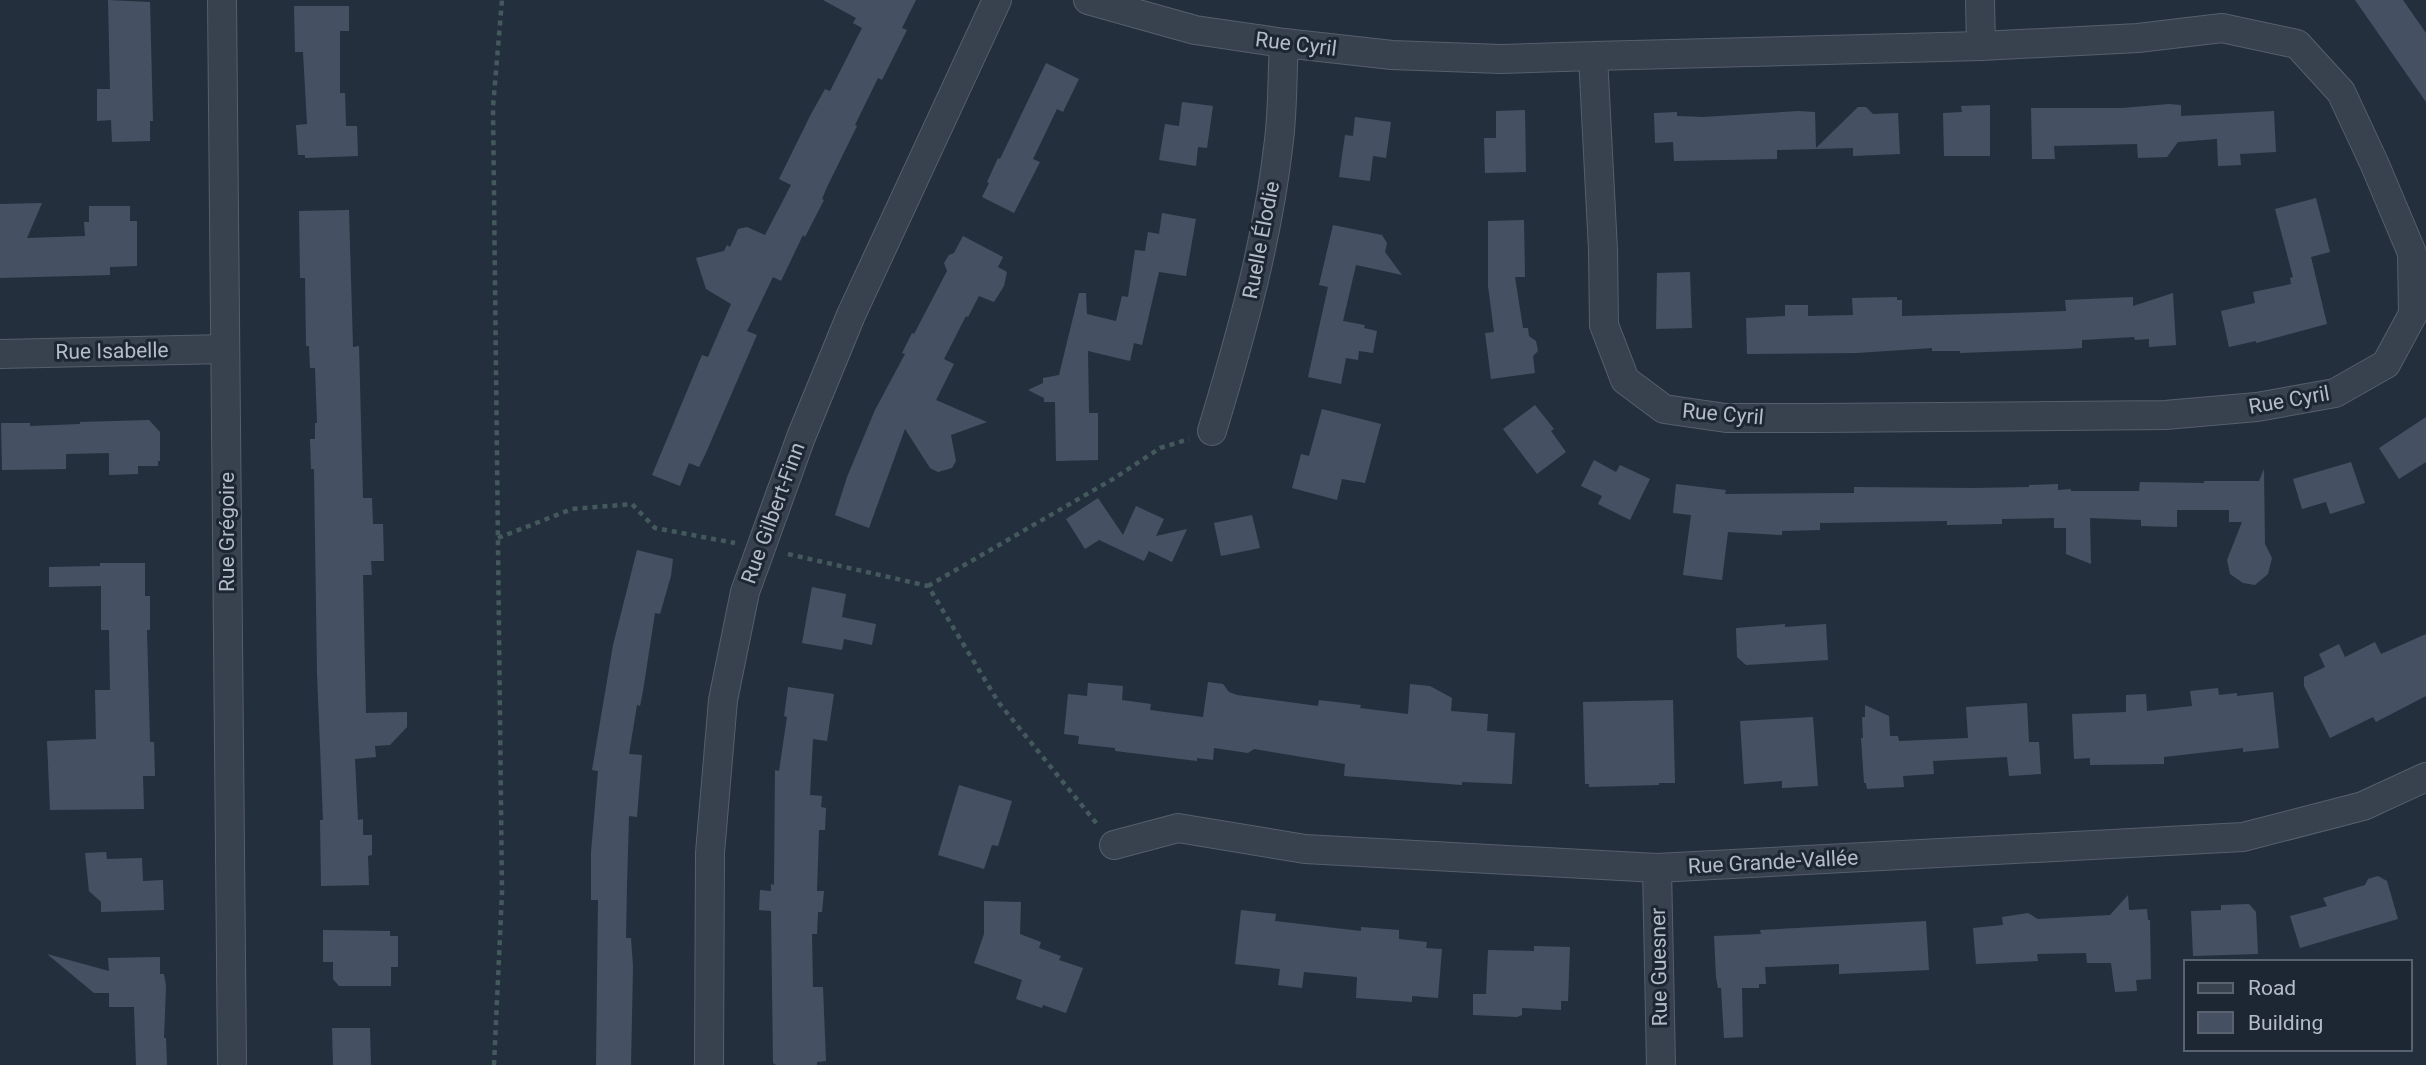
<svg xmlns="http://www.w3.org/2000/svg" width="2426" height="1065" font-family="Roboto,sans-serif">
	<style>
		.building { fill: #455162 }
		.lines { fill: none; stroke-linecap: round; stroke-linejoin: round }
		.street-casing { stroke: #565f6c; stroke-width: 30 }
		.path { stroke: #44595c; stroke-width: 4.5; stroke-dasharray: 5 5; stroke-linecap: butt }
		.street { stroke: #38414e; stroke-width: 28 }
		.labels { text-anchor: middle; stroke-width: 6; stroke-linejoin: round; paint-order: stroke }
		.street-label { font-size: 21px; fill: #b4bcc9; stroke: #1d2633 }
	</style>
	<rect width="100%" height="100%" fill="#242f3e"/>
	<g class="building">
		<path d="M108 0 150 2 153 121H150V141L112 142 111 120 97 121V89H110Z"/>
		<path d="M823 0H916L902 28 907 30 882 80 878 78 855 125 857 126 827 187 822 199 824 200 805 237 803 235 781 281 773 277 747 331 757 335 705 455 699 467 689 463 680 486 652 475 702 355 708 357 731 304 706 289 696 258 724 251 727 245 730 247 738 229 747 227 765 235 791 185 779 179 811 114 825 89 830 91 862 28 853 23 856 18Z"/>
		<path d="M2355 0H2403L2426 33V102Z"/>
		<path d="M294 6H349V31H340V93H345L346 126H357L358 156 305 158V155H298L296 125 307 124 303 52H295Z"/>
		<path d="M1046 63 1079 79 1063 112 1057 109 1033 159 1040 162 1014 213 982 197 989 183 987 182 998 158 1000 159Z"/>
		<path d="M1182 102 1213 106 1207 148 1198 147 1196 166 1159 160 1165 124 1179 126Z"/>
		<path d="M2169 104 2181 105V116L2274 111 2276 152 2240 154 2241 165 2218 166 2217 139 2178 142 2167 157 2138 158 2137 144 2054 146 2055 159H2032L2031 108H2122Z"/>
		<path d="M1990 105V156H1944L1943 113 1962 112 1961 106Z"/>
		<path d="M1858 107H1866L1873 114 1898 113 1900 154 1853 156V148L1777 150V159L1674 161 1673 142 1655 143 1654 113 1677 112V116L1703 117 1798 111 1815 112 1816 148Z"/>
		<path d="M1525 110 1526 172 1485 173 1484 138H1496V111Z"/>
		<path d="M1355 117 1391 122 1386 158 1373 156 1370 181 1339 177 1345 135 1353 136Z"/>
		<path d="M2316 198 2330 252 2311 257 2327 324 2256 343V341L2229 347 2221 311 2255 303 2253 292 2291 284 2290 278 2293 277 2275 209Z"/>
		<path d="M42 203 27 238 85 236 84 222H89V206H130V221H137V266L110 267V275L0 278V204Z"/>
		<path d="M349 210 353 347 359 346 363 498H372L373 524H383L384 561H371L372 575H363L366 713 407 712V727L390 745 375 746 376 757 355 759 358 820 363 819V835H372V855L368 856 369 885 321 886 320 820H323L317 673 314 469H311L310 439H315V423H317L315 368H310L309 346H306L305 278H300L299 211Z"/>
		<path d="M1162 213 1196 219 1186 276 1159 272 1142 345 1134 343 1130 361 1088 351 1089 413H1098V460L1056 461 1055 402H1044V398L1028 390 1043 383V378L1059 375 1079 293H1086L1087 314 1116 321 1122 296 1128 297 1135 250 1145 251 1148 232 1159 234Z"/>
		<path d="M1524 220 1525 277H1515L1523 328H1528L1529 336 1536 341 1538 351 1533 356 1535 373 1491 379 1485 333 1494 332 1488 286V221Z"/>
		<path d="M1333 225 1382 235 1387 243 1385 252 1402 275 1356 265 1343 321 1365 325 1364 328 1377 331 1373 353 1359 351 1358 360 1346 358 1341 384 1308 377 1328 287 1319 285Z"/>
		<path d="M963 236 1003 257 998 267 1007 272 1004 286 994 302 979 296 968 317 966 316 944 359 954 364 936 400 987 422 951 435 956 461 952 468 938 472 930 468 905 429 869 528 835 515 847 477 875 410 905 354 902 353 912 333 914 334 947 271 944 263 949 255 954 253Z"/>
		<path d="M1690 272 1692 328 1656 329 1657 273Z"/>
		<path d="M2173 293 2176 345 2149 347V339L2135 340 2134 337 2082 340V348L2068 349 1960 353V351H1932V348L1857 353 1747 354 1746 318 1785 316V305H1808V316L1853 315 1852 298 1897 297V300H1902V316L2011 313 2066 311 2065 300 2133 297V306Z"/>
		<path d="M1535 405 1554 429 1551 431 1566 452 1537 474 1503 429Z"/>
		<path d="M1322 409 1381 424 1365 483 1342 479 1337 500 1292 488 1301 454 1309 456Z"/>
		<path d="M2426 417V462L2399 479 2379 448Z"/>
		<path d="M149 420 160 432V461H158V466H138V474L109 475V453L66 454V469L2 470 1 423H30V426L80 424V422Z"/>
		<path d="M1594 460 1616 472 1620 465 1650 479 1630 520 1598 504 1602 496 1581 486Z"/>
		<path d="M2351 462 2365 503 2330 514 2326 502 2302 509 2293 479Z"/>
		<path d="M2264 469 2265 544 2272 558 2268 574 2255 585 2243 583 2230 574 2227 560 2242 522H2229V510H2177V527L2141 526V520L2090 518 2091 564 2066 554V528H2054V518L2002 519V524L1947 525V521L1820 523V530L1782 531V535L1728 532 1722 580 1683 575 1691 515 1673 513 1676 484 1726 490 1725 494 1854 493V487L1975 488 2029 487V485L2058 484V490L2071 489V491H2139L2140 482 2204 483V481H2259Z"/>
		<path d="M1098 498 1123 535 1136 506 1164 519 1156 536 1187 529 1172 562 1149 551 1144 561 1099 540 1085 549 1066 519Z"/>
		<path d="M1252 515 1260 548 1221 556 1214 523Z"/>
		<path d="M637 550 673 559 671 576 660 614 655 613 643 691 640 706 637 705 629 754 642 755 637 817 629 816 627 885 626 938H631L633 967 631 1065H596L598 900H591V852L598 771 592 770 613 645Z"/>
		<path d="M100 563H145V596H150V630H147L150 742H154L155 776H143L144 809 50 810 47 741 96 739 95 690H110L109 630H101V586L49 587V567L100 566Z"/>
		<path d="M812 587 846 594 842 617 876 624 872 645 844 639 842 650 802 643Z"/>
		<path d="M1785 624V627L1826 624 1828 660 1746 665 1737 657 1736 628Z"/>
		<path d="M2426 634V696L2376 722 2373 717 2330 738 2304 686V677L2325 667 2319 654 2339 644 2345 657 2375 642 2381 654Z"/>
		<path d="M1208 682 1223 684 1229 692 1237 695 1318 706 1319 700 1361 705 1360 708 1408 714 1410 684 1430 686 1452 698 1451 711 1488 714 1487 731 1515 733 1512 784 1462 782V785L1344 776 1345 764 1254 749 1248 753 1214 748 1213 760 1197 758V761L1115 751V748L1078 744 1079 736 1064 734 1068 694 1087 696 1088 683 1123 686 1122 700 1151 704 1150 710 1203 717Z"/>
		<path d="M788 687 834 694 827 741 813 739 810 795 822 796 821 807 826 808 825 830H819L817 891H824L822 912H818L817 934H812L813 987H823L826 1061 817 1062V1065H776L773 1063 771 911 759 910 760 890 771 891V884L774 885 775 770 779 771 787 717 784 716Z"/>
		<path d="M2218 688 2219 695 2237 693V696L2273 692 2279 748 2243 752V748L2164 757V764L2090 765V758L2074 759 2072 714 2126 712V695L2146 694 2147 711 2192 706 2190 691Z"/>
		<path d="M1673 700 1675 783H1659V785L1589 787V784H1585L1583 702Z"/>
		<path d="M2027 703 2029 742H2039L2041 774 2009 776 2007 757 1933 761 1934 774 1903 776 1904 787 1867 789 1866 783H1864L1861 738H1863L1862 717H1865V705L1889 716 1890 736H1898L1899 741 1968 738 1966 707Z"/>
		<path d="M1813 717 1818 786 1782 788V781L1744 784 1740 721Z"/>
		<path d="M959 785 1012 801 998 846 992 845 984 869 938 855Z"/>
		<path d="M106 852 107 859 142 858 143 881 163 880 164 910 101 912V902L89 891 85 853Z"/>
		<path d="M2378 876 2387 881 2398 919 2300 948 2290 916 2327 906 2323 898 2365 885 2368 879Z"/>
		<path d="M2128 895 2129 910 2147 909 2148 920H2150L2151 979 2136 980 2137 991 2115 992 2111 963H2087L2086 953 2037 954 2038 961 1976 964 1973 928 2003 925 2002 917 2028 913 2038 919 2110 915Z"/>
		<path d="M984 901 1021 902 1020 934 1041 942 1039 948 1061 956 1059 960 1083 968 1066 1013 1043 1005 1042 1008 1016 999 1022 980 974 963 984 934Z"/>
		<path d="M2249 904 2256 912 2258 954 2193 956 2191 911 2221 910V905Z"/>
		<path d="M1241 910 1276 914 1275 921 1361 931V927L1399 930V939L1427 942 1426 948 1442 949 1438 998 1412 996V1002L1356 998 1357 977 1304 972 1302 988 1278 985 1280 969 1235 964Z"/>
		<path d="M1926 921 1929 970 1839 974V964L1765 967 1766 984H1759V988H1742L1743 1037 1724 1038 1721 988H1718L1716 977 1714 936 1761 934 1760 930Z"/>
		<path d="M323 930 390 931V936H398V967H391V986H339L333 979V962H323Z"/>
		<path d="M1534 946 1570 947 1568 1001H1561V1010L1522 1008V1015L1517 1017 1473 1015V994H1486L1488 950 1534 951Z"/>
		<path d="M47 954 109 971 108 958 160 957V974H164L166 986 164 1038H166L167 1065H136L134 1007H109V993H94Z"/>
		<path d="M332 1028H370L371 1065H333Z"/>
	</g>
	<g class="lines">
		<defs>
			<g id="street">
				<path d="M222 0 232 1065"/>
				<path d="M1088 0 1195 30 1284 43 1392 55 1501 59 1593 56 1981 46 2138 38 2222 28 2297 44 2341 92 2375 165 2412 253 2413 314 2386 364 2335 393 2257 407 2165 415 1819 418H1726L1664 409 1625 380 1604 325 1603 250 1593 56"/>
				<path d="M1980 0 1981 46"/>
				<path d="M0 354 225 349"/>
				<path d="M1212 431C1241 335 1268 240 1279 140 1283 108 1282 75 1284 43"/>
				<path d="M1114 845 1178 828 1305 849 1657 868 2243 837 2363 806 2426 777"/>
				<path d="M1657 868 1661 1065"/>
				<path d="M709 1065 710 853 723 700 745 592 801 437 851 315 997 0"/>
			</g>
		</defs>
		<use href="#street" class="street-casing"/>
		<g class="path">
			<path d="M498 538 572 509 632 504 655 528 735 543"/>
			<path d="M788 554 928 586 999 703 1097 824"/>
			<path d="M928 586 1113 479 1160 448 1189 439"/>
			<path d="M494 1065 502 893 493 107 502 0"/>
		</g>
		<use href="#street" class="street"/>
	</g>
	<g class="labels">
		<g class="street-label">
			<text transform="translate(1296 44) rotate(7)" y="7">Rue Cyril</text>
			<text transform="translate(1261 240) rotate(-79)" y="7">Ruelle Élodie</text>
			<text transform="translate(112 351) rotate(-1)" y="7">Rue Isabelle</text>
			<text transform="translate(2289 400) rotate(-10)" y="7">Rue Cyril</text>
			<text transform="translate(1723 414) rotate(5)" y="7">Rue Cyril</text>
			<text transform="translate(773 513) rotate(-70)" y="7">Rue Gilbert-Finn</text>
			<text transform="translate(227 532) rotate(-90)" y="7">Rue Grégoire</text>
			<text transform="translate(1773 862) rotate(-3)" y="7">Rue Grande-Vallée</text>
			<text transform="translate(1659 967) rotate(-91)" y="7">Rue Guesner</text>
		</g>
	</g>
	<rect x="2184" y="960" width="228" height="91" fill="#1d2633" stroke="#59626f" stroke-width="2"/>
	<rect x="2198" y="983" width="35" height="10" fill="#38414e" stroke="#59626f" stroke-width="2"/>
	<text x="2248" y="995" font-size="21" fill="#b4bcc9">Road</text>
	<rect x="2198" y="1012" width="35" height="21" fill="#455162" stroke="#59626f" stroke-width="2"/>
	<text x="2248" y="1030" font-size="21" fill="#b4bcc9">Building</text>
</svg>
